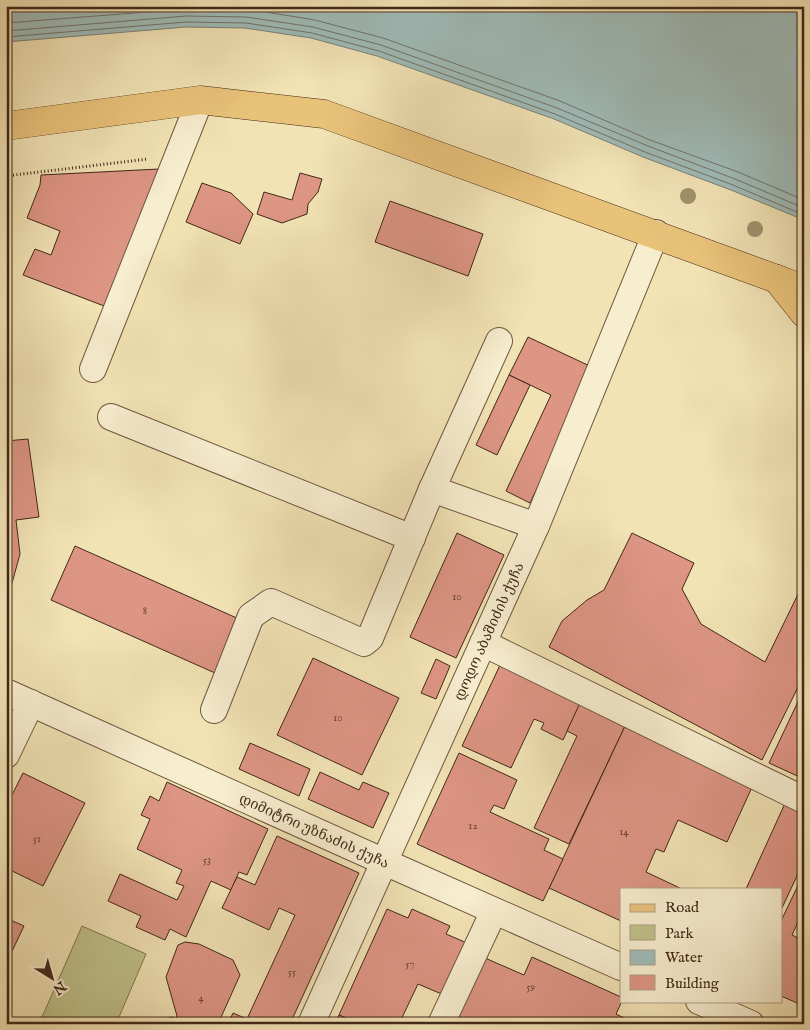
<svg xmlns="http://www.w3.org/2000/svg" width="810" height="1030" font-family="'IM FELL English','Noto Serif Georgian',serif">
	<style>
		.green { fill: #c0c28a; stroke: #807551 }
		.water { fill: #9fbbb8; stroke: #798078 }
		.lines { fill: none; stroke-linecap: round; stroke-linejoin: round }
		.shore { stroke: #707268; stroke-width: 1 }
		.building { fill: #dd9584; stroke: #412818 }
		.minor-casing { stroke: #6d573f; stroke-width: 28 }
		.major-casing { stroke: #412818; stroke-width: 29 }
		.path { stroke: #412818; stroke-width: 3; stroke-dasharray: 1 2.5; stroke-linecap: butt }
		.minor { stroke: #f7edcf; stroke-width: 26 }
		.major { stroke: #e9c27a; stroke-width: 28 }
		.tree { fill: #a2916e }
		.labels { text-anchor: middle; stroke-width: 5; stroke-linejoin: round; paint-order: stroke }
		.number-label { font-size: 11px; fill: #684333 }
		.street-label { font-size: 14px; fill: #412818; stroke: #f7edcf }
	</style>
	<rect width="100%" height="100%" fill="#f2e3b5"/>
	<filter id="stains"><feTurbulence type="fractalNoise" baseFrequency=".004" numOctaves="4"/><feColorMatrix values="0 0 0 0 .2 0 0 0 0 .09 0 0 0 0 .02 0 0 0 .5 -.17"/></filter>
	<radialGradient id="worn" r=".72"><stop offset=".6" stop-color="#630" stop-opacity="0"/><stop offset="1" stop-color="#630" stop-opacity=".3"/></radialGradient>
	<path class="green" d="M82 926 146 954 116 1024H39Z"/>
	<path class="water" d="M6 6H804V220L731 190 643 157 554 119 377 56 311 38 245 28 186 27 6 42Z"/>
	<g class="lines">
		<g class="shore">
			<path d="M6 23 186 9H247L315 20 383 38 560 101 650 140 738 172 804 200"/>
			<path d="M6 31 186 16 246 17 313 27 381 45 557 108 648 146 735 179 804 208"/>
			<path d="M6 37 186 22 246 23 312 33 379 51 555 114 645 152 733 185 804 215"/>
		</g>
	</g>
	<g class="building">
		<path d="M159 169 112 309 23 275 35 249 51 255 60 231 27 218 40 185 41 175Z"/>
		<path d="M300 173 322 179 318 192 308 204 307 214 282 223 257 214 264 192 292 200Z"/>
		<path d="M202 183 231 193 253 214 240 244 186 222Z"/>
		<path d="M390 201 483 234 468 276 375 242Z"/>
		<path d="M528 337 594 368 530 503 506 491 551 395 509 375Z"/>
		<path d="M509 375 530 385 497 455 476 445Z"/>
		<path d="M28 439 39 517 16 520 20 554 6 605V441Z"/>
		<path d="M457 533 504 555 456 658 410 637Z"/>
		<path d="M632 533 694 563 682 589 701 624 765 662 801 588 804 589V675L762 760 549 647 562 621 587 600 604 590Z"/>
		<path d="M75 546 239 619 215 673 51 600Z"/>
		<path d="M313 658 399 698 362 775 277 735Z"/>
		<path d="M436 659 450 666 436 699 421 693Z"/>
		<path d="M501 663 584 695 563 740 541 729 544 723 534 719 511 768 462 746Z"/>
		<path d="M804 689V779L769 763Z"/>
		<path d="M580 703 626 724 569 844 534 828 577 736 567 731Z"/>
		<path d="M626 724 754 783 727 842 678 820 664 852 656 849 646 872 682 889H621V921L549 888Z"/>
		<path d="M250 743 310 769 299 796 239 769Z"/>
		<path d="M459 753 517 780 504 809 494 805 490 812 549 839 544 850 563 859 543 901 417 844Z"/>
		<path d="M320 772 359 790 363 782 389 793 373 828 308 799Z"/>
		<path d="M23 773 85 803 43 886 6 868V807Z"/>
		<path d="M167 782 268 829 247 875 239 872 231 890 211 881 186 937 170 929 165 940 136 927 141 916 108 901 120 874 177 900 184 886 176 883 182 870 137 849 150 819 141 815 150 796 159 801Z"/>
		<path d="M787 799 804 806V861L781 910V889H746Z"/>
		<path d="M277 836 359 873 290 1024H228L233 1013 247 1019 295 915 279 908 269 930 222 908 237 877 255 885Z"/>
		<path d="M804 873V915L802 914 792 935 804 941V1006L781 996V921Z"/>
		<path d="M387 909 408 918 412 909 450 926 446 934 467 943 444 995 418 984 399 1024H359L339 1015Z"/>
		<path d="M6 918 24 926 6 964Z"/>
		<path d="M185 942 199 944 233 960 240 975 218 1024H161L163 1019 173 1017 176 1019 177 1016 166 977 178 945Z"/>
		<path d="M478 955 524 975 532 957 621 997 622 1001 616 1014 636 1024H447Z"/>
		<path d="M339 1015 359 1024H335Z"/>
	</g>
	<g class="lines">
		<defs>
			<g id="minor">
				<path d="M93 369 200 100"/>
				<path d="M111 417 412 538"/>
				<path d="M432 489 536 526"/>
				<path d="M483 643 804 800"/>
				<path id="s1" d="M6 692 398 868 621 967"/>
				<path d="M214 710 251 616 271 602 364 643 370 638 432 489 499 341"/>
				<path d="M6 755 31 703"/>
				<path d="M699 1001 751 1024"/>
				<path id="s2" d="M311 1024 536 526 656 233"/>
				<path d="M441 1024 494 911"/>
			</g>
			<g id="major">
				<path d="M6 126 200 100 324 114 804 289"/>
				<path d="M777 279 804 313"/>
			</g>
		</defs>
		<use href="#minor" class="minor-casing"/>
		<use href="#major" class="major-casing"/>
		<path class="path" d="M6 176 148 159"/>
		<use href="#minor" class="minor"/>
		<use href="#major" class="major"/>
	</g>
	<g class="tree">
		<circle cx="688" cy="196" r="8"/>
		<circle cx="755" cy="229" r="8"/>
	</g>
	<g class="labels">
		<g class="number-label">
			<text x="457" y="600">10</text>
			<text x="145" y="614">8</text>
			<text x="338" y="721">10</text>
			<text x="473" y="829">12</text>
			<text x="624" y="835">14</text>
			<text x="37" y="842">51</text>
			<text x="207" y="863">53</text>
			<text x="410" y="967">57</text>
			<text x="292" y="975">55</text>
			<text x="531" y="990">59</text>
			<text x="201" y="1001">4</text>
		</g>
		<g class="street-label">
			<text dy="5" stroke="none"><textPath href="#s2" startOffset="431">დოდო აბაშიძის ქუჩა</textPath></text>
			<text dy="5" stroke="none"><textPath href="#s1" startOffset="338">დიმიტრი უზნაძის ქუჩა</textPath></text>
		</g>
	</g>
	<rect width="810" height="1030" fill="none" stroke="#f2e3b5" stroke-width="25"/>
	<rect x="8" y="8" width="795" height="1015" fill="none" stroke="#412818" stroke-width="2.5"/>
	<rect x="12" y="12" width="785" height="1005" fill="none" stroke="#412818"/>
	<rect x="620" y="888" width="162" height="115" fill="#f7edcf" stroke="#ae9e86"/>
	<rect x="630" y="904" width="25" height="8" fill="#e9c27a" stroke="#ae9e86"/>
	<text x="665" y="912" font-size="15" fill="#412818">Road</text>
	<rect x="630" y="925" width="25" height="15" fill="#c0c28a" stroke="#ae9e86"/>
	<text x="665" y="938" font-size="15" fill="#412818">Park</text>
	<rect x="630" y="950" width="25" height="15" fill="#9fbbb8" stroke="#ae9e86"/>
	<text x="665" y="962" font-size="15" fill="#412818">Water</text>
	<rect x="630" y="975" width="25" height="15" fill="#dd9584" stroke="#ae9e86"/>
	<text x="665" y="988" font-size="15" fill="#412818">Building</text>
	<g transform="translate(52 978) rotate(143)" stroke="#f7edcf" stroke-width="4" paint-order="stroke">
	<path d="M0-4L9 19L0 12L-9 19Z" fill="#412818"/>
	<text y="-8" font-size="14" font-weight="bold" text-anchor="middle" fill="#412818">N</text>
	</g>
	<rect width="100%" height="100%" filter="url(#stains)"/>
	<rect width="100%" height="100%" fill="url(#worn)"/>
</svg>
